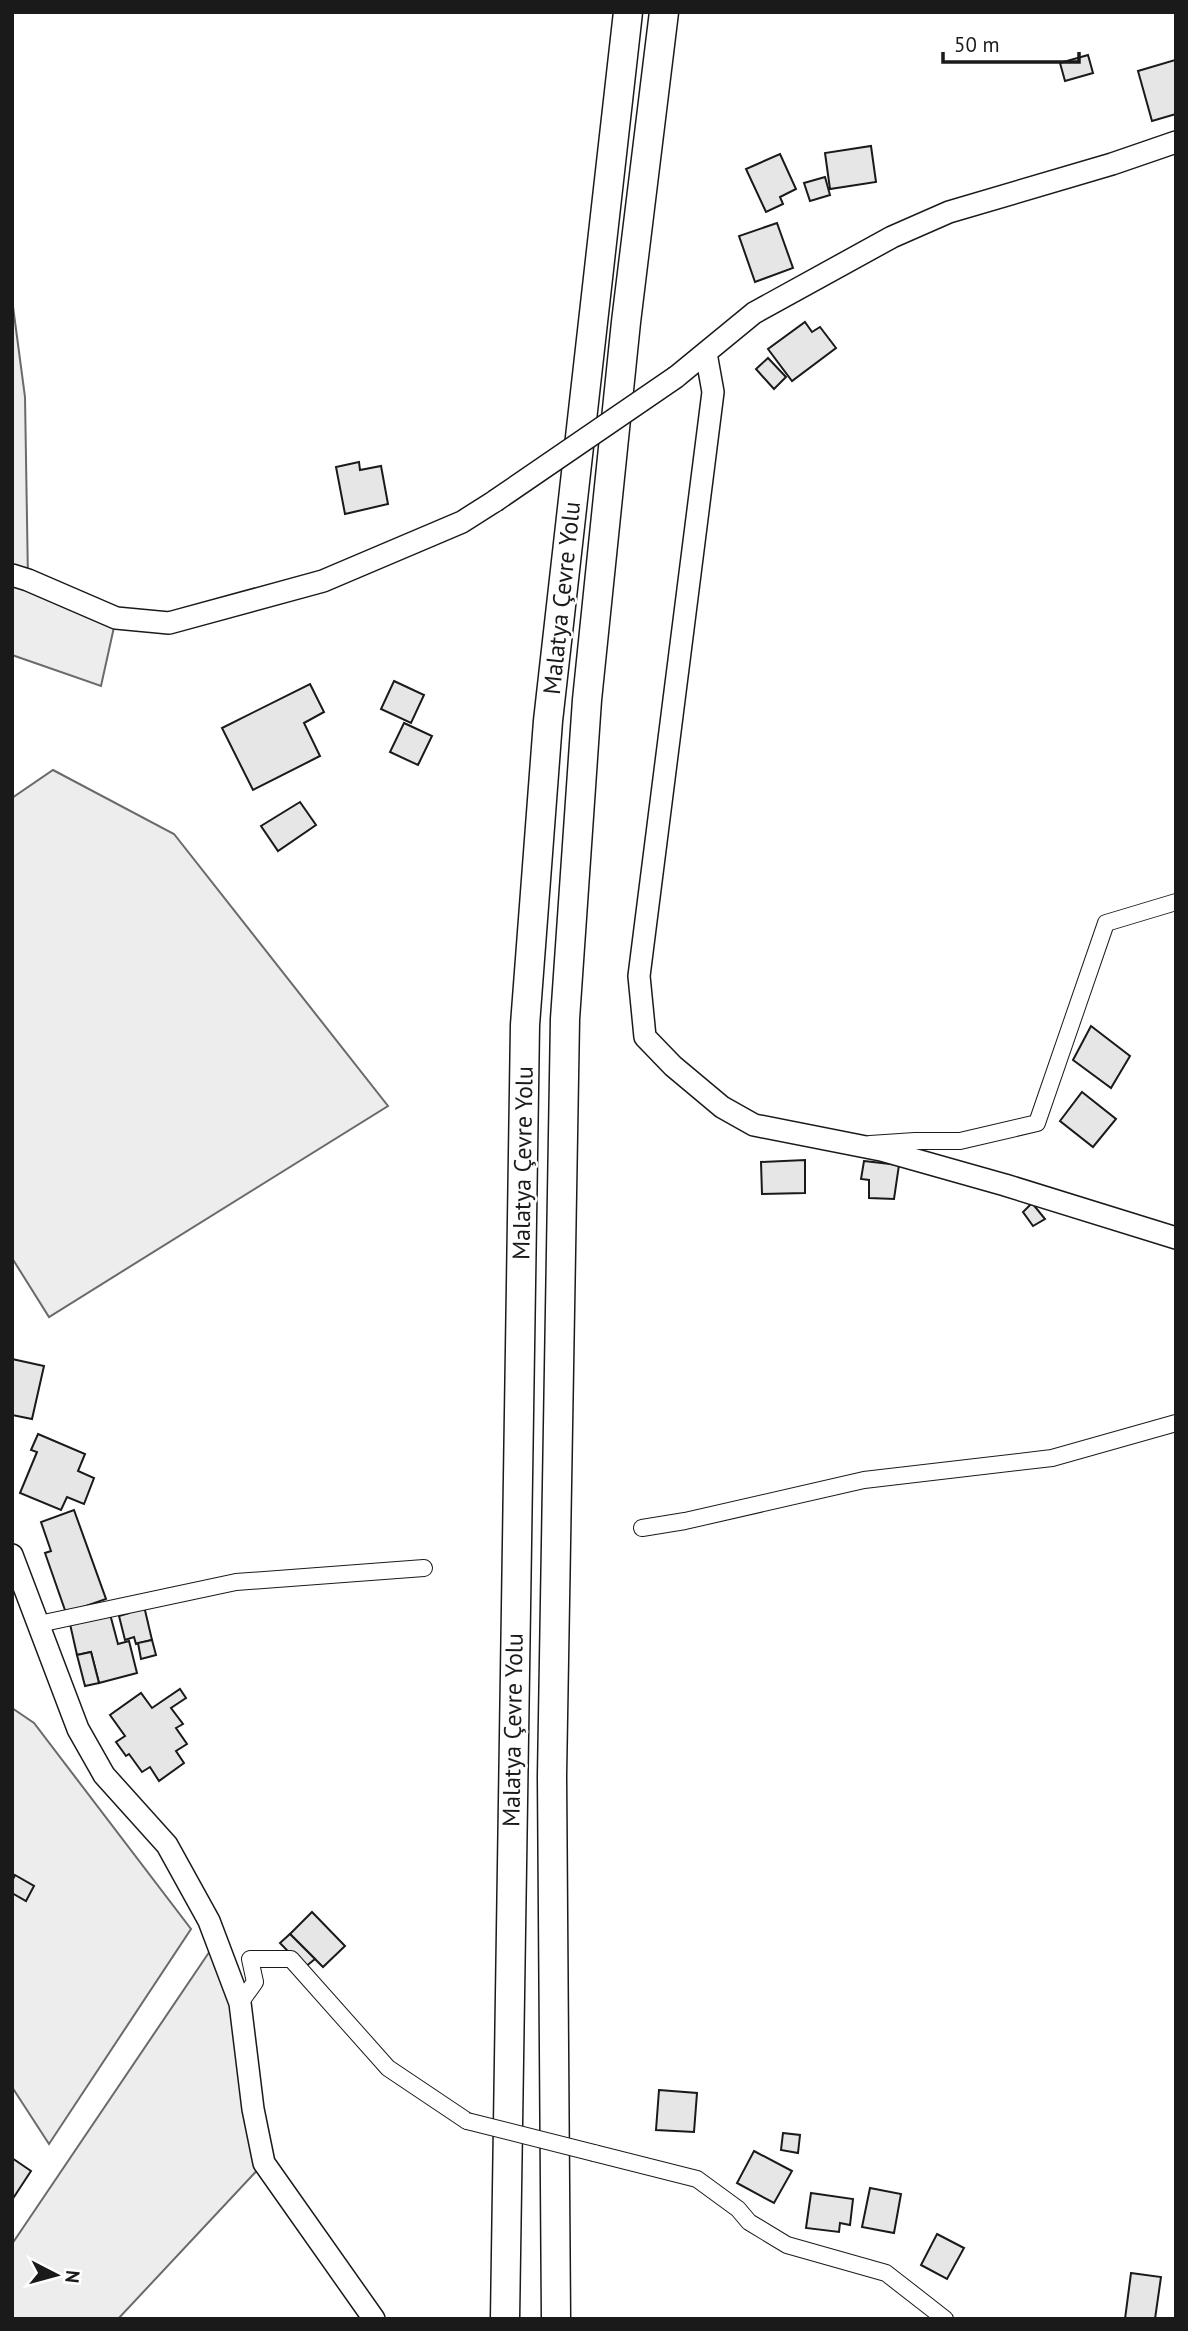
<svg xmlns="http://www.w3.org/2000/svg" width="1188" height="2331" font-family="'PT Sans',sans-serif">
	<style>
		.built { fill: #ededed; stroke: #6a6a6a; stroke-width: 2 }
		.building { fill: #e6e6e6; stroke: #1a1a1a; stroke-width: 2 }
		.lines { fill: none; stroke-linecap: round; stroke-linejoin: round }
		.minor-casing { stroke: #1a1a1a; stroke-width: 18 }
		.tertiary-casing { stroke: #1a1a1a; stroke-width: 24 }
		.trunk-casing { stroke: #1a1a1a; stroke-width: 31 }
		.minor { stroke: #fff; stroke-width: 16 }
		.tertiary { stroke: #fff; stroke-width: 21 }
		.trunk { stroke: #fff; stroke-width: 28 }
		.minor-bridge-casing { stroke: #1a1a1a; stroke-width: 18; stroke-linecap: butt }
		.tertiary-bridge-casing { stroke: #1a1a1a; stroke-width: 24; stroke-linecap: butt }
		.minor-bridge { stroke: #fff; stroke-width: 16 }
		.tertiary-bridge { stroke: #fff; stroke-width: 21 }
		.labels { text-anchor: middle; stroke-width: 5; stroke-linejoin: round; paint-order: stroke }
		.street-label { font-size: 24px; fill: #1a1a1a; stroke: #fff }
	</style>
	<rect width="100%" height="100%" fill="#fff"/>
	<g class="built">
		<path d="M12 299 25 397 28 580 116 618 101 686 12 655Z"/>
		<path d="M53 770 174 834 388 1106 49 1317 12 1258V798Z"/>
		<path d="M12 1708 34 1723 191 1929 49 2144 12 2087Z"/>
		<path d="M214 1945 240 2003 264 2163 118 2319H12V2244Z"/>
	</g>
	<g class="building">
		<path d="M1088 55 1093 73 1065 81 1060 63Z"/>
		<path d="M1175 60 1176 114 1152 121 1138 71Z"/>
		<path d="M871 146 876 182 830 189 825 153Z"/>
		<path d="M780 154 796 189 780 197 783 204 766 212 746 169Z"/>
		<path d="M825 177 830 195 810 201 804 183Z"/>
		<path d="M777 223 793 268 755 282 739 236Z"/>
		<path d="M805 322 812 332 820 327 836 348 792 381 768 349Z"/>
		<path d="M768 358 786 377 774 389 756 369Z"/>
		<path d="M359 462 360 470 381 466 388 504 345 514 336 467Z"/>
		<path d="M394 681 424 695 411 723 381 709Z"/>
		<path d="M310 684 324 712 304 723 320 756 253 790 222 728Z"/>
		<path d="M404 723 432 736 418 765 390 752Z"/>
		<path d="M300 802 316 825 278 851 261 826Z"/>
		<path d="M1091 1026 1130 1056 1111 1088 1073 1060Z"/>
		<path d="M1082 1092 1116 1119 1093 1147 1060 1121Z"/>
		<path d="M805 1160V1193L762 1194 761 1162Z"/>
		<path d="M864 1161 899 1165 894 1199 869 1198V1180L861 1179Z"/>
		<path d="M1032 1203 1045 1219 1033 1226 1023 1212Z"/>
		<path d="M12 1359 44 1366 32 1419 12 1415Z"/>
		<path d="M38 1434 85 1454 78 1471 94 1478 84 1504 67 1497 61 1510 20 1493 37 1452 31 1450Z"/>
		<path d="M74 1510 106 1599 66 1613 45 1553 51 1551 41 1522Z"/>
		<path d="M144 1606 152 1640 136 1644 134 1637 125 1640 119 1616 129 1613 128 1610Z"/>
		<path d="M110 1614 118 1644 129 1641 137 1673 99 1683 91 1652 77 1655 70 1624Z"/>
		<path d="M152 1640 156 1655 141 1659 138 1643Z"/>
		<path d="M91 1652 99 1683 85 1686 77 1655Z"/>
		<path d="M180 1689 186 1698 171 1708 183 1724 176 1728 187 1744 176 1751 184 1763 159 1781 150 1767 142 1772 129 1754 126 1756 116 1742 125 1736 110 1715 141 1693 152 1708Z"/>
		<path d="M15 1875 34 1886 26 1901 12 1893V1881Z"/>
		<path d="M312 1912 345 1946 323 1967 290 1934Z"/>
		<path d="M290 1934 315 1959 304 1968 280 1943Z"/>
		<path d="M659 2090 697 2093 694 2132 656 2130Z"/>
		<path d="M783 2133 800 2135 798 2153 781 2150Z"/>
		<path d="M754 2151 792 2171 774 2203 737 2183Z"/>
		<path d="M12 2158 31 2171 12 2200Z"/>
		<path d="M870 2188 901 2194 894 2233 862 2227Z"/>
		<path d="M811 2193 853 2199 850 2225 840 2223 839 2232 806 2228Z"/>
		<path d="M937 2234 964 2248 947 2279 921 2265Z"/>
		<path d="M1131 2273 1161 2277 1155 2319H1125Z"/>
	</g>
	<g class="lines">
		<defs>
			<g id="minor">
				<path d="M870 1144 915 1141H960L1037 1123 1106 923 1176 902"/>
				<path d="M642 1528 685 1521 864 1480 1052 1458 1176 1423"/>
				<path d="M39 1624 236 1582 424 1568"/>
				<path d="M240 2003 255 1982 250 1959H291L388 2068 467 2121"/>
				<path d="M594 2153 697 2179 738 2209 749 2222 787 2245 886 2273 945 2319"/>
			</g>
			<g id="tertiary">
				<path d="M706 353 713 392 639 976 645 1037 673 1066 722 1107 754 1125 881 1150 1005 1185 1176 1238"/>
				<path d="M676 377 754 313 892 237 949 212 1112 164 1176 142"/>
				<path d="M12 575 28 580 116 618 169 623 323 581 462 522 495 501"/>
				<path d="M12 1555 78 1729 104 1775 167 1845 209 1921 240 2003 253 2109 264 2163 374 2319"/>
			</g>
			<g id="trunk">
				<path d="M505 2319 525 1025 548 721 628 12"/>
				<path d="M556 2319 552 1776 565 1019 587 700 626 322 664 12"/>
			</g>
		</defs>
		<use href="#minor" class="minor-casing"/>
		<use href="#tertiary" class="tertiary-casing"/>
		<use href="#trunk" class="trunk-casing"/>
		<use href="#minor" class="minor"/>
		<use href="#tertiary" class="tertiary"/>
		<use href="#trunk" class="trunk"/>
		<defs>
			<path id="minor-bridge" d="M467 2121 594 2153"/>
			<path id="tertiary-bridge" d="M495 501 676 377"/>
		</defs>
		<use href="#minor-bridge" class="minor-bridge-casing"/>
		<use href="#tertiary-bridge" class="tertiary-bridge-casing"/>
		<use href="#minor-bridge" class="minor-bridge"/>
		<use href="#tertiary-bridge" class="tertiary-bridge"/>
	</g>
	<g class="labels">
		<g class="street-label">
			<text transform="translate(562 598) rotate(-84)" y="8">Malatya Çevre Yolu</text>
			<text transform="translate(523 1163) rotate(-89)" y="8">Malatya Çevre Yolu</text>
			<text transform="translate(513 1730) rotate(-89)" y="8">Malatya Çevre Yolu</text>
		</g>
	</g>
	<rect width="1188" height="2331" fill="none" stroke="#1a1a1a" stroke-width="28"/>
	<g transform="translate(56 2275) rotate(96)" stroke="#ffffff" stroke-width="5" paint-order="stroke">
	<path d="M0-5L12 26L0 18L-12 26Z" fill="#1a1a1a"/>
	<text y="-10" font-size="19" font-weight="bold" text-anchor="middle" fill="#1a1a1a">N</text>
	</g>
	<path d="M943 52v10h136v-10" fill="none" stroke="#1a1a1a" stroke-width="3.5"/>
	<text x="954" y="52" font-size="21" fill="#1a1a1a" stroke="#ffffff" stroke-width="5" paint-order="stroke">50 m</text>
</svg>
